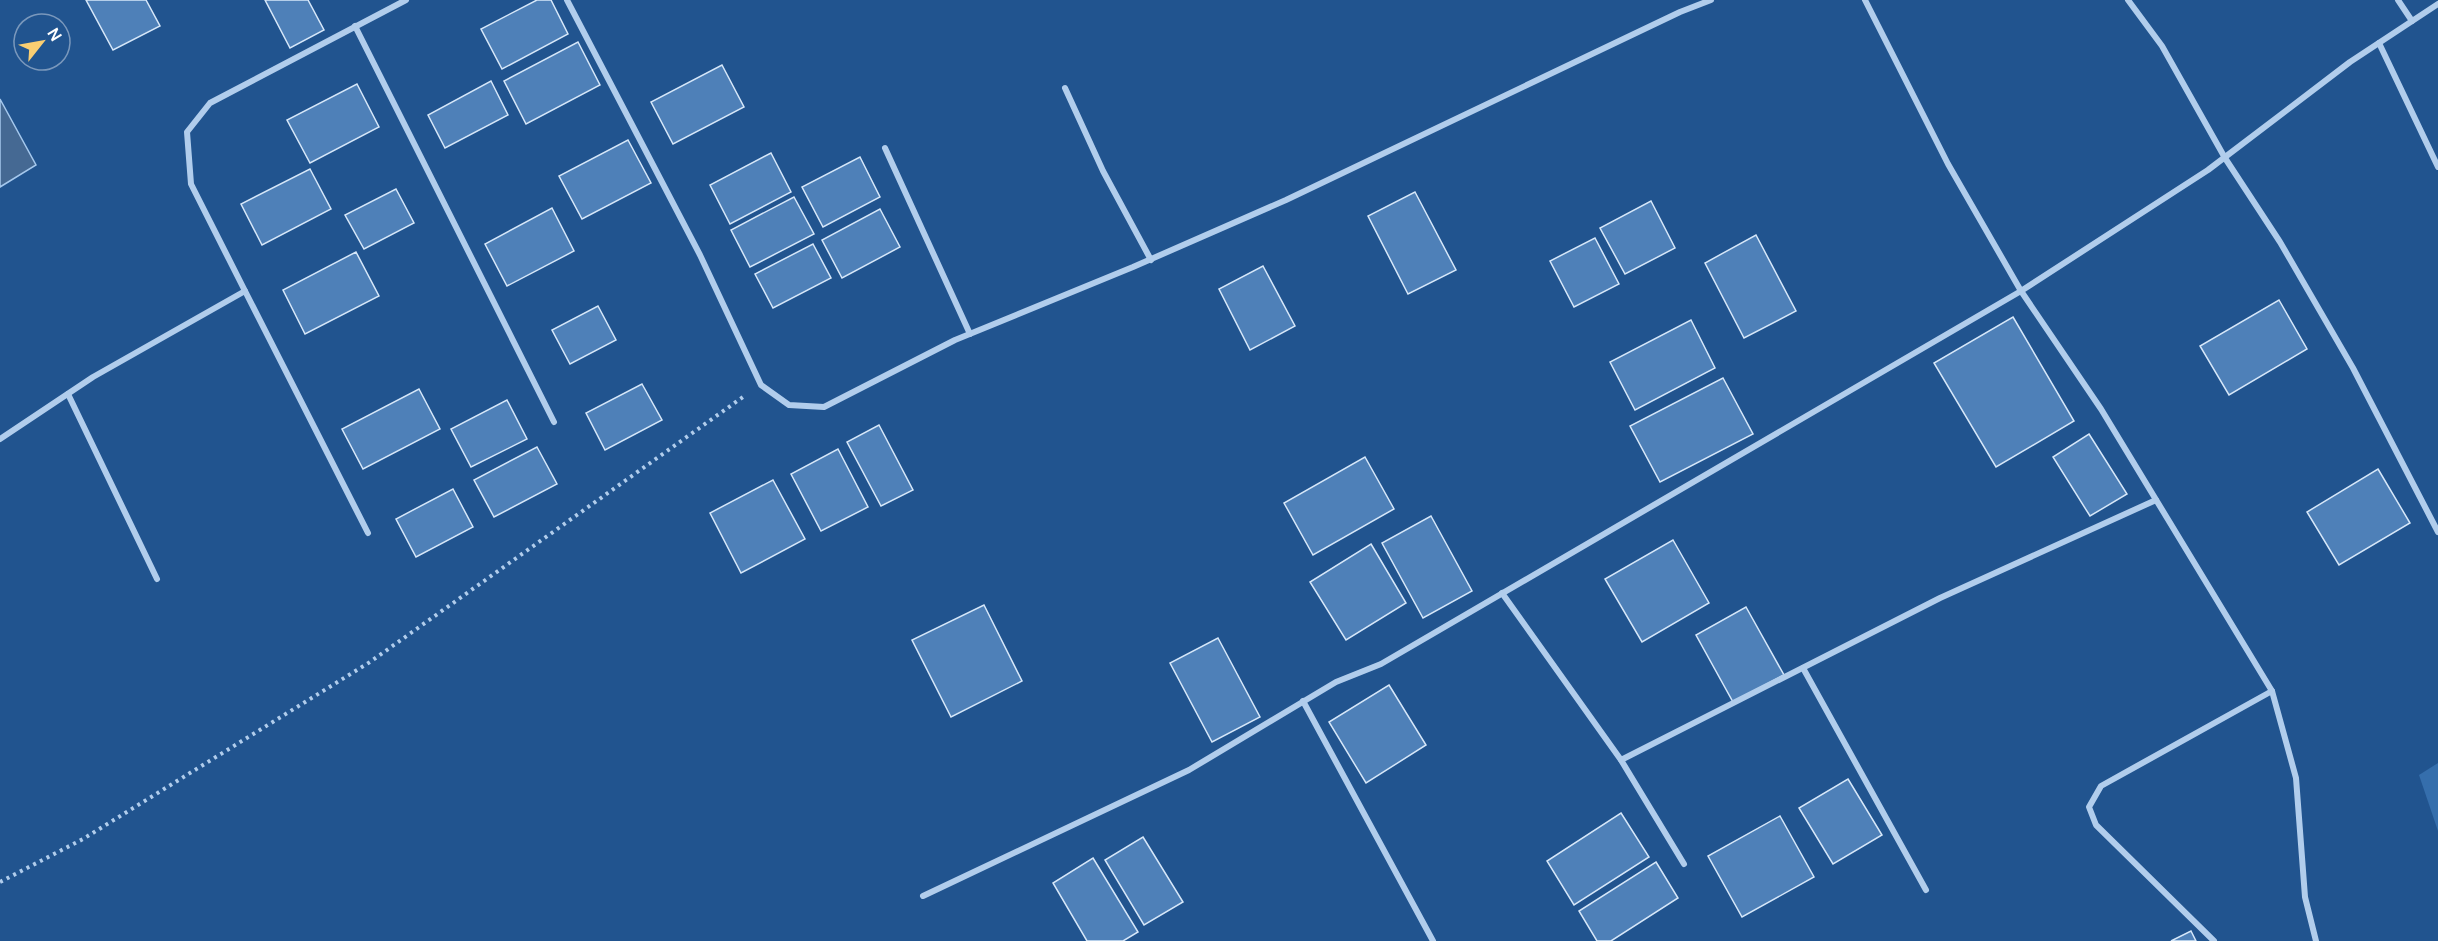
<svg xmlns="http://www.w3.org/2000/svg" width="2438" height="941" font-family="Manrope,sans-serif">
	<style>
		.green { fill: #356eac }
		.water { fill: #456993; stroke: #a5c8ed; stroke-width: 1.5 }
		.building { fill: #4e80b8; stroke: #d6e7f9; stroke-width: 1.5 }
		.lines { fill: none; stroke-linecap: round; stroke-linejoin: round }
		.path { stroke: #b1cdec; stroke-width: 4; stroke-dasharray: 3 4.5; stroke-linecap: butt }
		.street { stroke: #b1cdec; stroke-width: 6 }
	</style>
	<rect width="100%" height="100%" fill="#21548f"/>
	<path class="green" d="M2438 763V831L2419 775Z"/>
	<path class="water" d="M0 99 36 165 0 187Z"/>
	<g class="building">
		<path d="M86 0H146L160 26 113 50Z"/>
		<path d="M265 0H308L324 30 290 48Z"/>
		<path d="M537 0H551L568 34 502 69 481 29Z"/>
		<path d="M578 42 600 85 526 124 504 81Z"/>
		<path d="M722 65 744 107 673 144 651 102Z"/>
		<path d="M491 81 508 115 445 148 428 115Z"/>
		<path d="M357 84 379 127 310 163 287 120Z"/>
		<path d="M628 140 651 183 582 219 559 176Z"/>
		<path d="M771 153 791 192 730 224 710 185Z"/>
		<path d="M860 157 880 197 823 227 802 187Z"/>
		<path d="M310 169 331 209 262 245 241 204Z"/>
		<path d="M396 189 414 223 364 249 345 215Z"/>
		<path d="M1415 192 1456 270 1408 294 1368 216Z"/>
		<path d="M794 197 814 234 750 267 731 230Z"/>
		<path d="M1651 201 1675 248 1625 274 1600 228Z"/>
		<path d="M552 208 574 251 507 286 485 244Z"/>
		<path d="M880 209 900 247 842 278 822 240Z"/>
		<path d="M1756 235 1796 311 1744 338 1705 263Z"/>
		<path d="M1595 238 1619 284 1574 307 1550 261Z"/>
		<path d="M813 244 831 278 773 308 755 274Z"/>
		<path d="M356 252 379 296 305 334 283 290Z"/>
		<path d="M1263 266 1295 326 1250 350 1219 289Z"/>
		<path d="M2279 300 2307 349 2229 395 2200 346Z"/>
		<path d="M598 306 616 340 570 364 552 330Z"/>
		<path d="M2013 317 2074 421 1996 467 1934 363Z"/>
		<path d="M1691 320 1715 368 1635 410 1610 362Z"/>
		<path d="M1723 378 1753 434 1660 482 1630 426Z"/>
		<path d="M642 384 662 420 605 450 586 413Z"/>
		<path d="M419 389 440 429 363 469 342 429Z"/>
		<path d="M507 400 527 439 471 467 451 429Z"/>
		<path d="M879 425 913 490 881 506 847 442Z"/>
		<path d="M2089 434 2127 494 2090 516 2053 457Z"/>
		<path d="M537 447 557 484 494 517 474 480Z"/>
		<path d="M838 449 868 507 821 531 791 474Z"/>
		<path d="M1365 457 1394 509 1313 555 1284 503Z"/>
		<path d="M2378 469 2410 523 2339 565 2307 512Z"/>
		<path d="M773 480 805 539 741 573 710 513Z"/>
		<path d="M453 489 473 527 416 557 396 519Z"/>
		<path d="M1431 516 1472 591 1423 618 1382 543Z"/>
		<path d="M1673 540 1709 603 1642 642 1605 579Z"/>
		<path d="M1371 544 1406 603 1346 640 1310 582Z"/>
		<path d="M984 605 1022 681 951 717 912 640Z"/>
		<path d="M1746 607 1784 675 1733 702 1696 635Z"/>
		<path d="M1218 638 1260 717 1212 742 1170 663Z"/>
		<path d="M1389 685 1426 745 1366 783 1329 722Z"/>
		<path d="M1848 779 1882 835 1833 864 1799 808Z"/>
		<path d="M1621 813 1649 857 1574 905 1547 861Z"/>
		<path d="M1780 816 1814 877 1742 917 1708 856Z"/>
		<path d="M1143 837 1183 902 1144 925 1105 860Z"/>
		<path d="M1093 858 1138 932 1123 941H1087L1053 883Z"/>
		<path d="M1656 862 1678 898 1611 941H1597L1579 911Z"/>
		<path d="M2191 931 2196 941H2171Z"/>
	</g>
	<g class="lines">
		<path class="path" d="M0 882 83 839 370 662 743 397"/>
		<g class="street">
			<path d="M567 0 700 255 761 385 789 405 824 407 955 340 1133 267 1286 200 1680 12 1711 0"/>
			<path d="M1865 0 1948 164 2021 291 2101 409 2272 691 2296 778 2305 897 2316 941"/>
			<path d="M2128 0 2162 46 2225 158 2280 242 2353 368 2438 532"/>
			<path d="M2398 0 2412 21"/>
			<path d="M355 26 554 422"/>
			<path d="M2379 43 2438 167"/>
			<path d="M1065 88 1103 171 1151 260"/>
			<path d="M885 148 970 334"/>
			<path d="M245 291 368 533"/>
			<path d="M68 394 157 579"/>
			<path d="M0 439 93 377 245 291 191 184 187 132 210 103 406 0"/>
			<path d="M1502 593 1621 760 1684 864"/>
			<path d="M1803 668 1926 890"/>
			<path d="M1303 701 1433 941"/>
			<path d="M1621 760 1940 598 2156 500"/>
			<path d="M923 896 1189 770 1336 682 1381 664 2021 291 2208 170 2350 62 2438 4"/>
			<path d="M2214 941 2096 825 2089 807 2101 786 2272 691"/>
		</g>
	</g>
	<g transform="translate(42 42) rotate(59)"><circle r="28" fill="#21548f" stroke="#7a98bc" stroke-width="1.5"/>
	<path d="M0-4.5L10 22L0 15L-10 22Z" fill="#f9ce72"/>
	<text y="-9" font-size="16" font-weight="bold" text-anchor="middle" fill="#ffffff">N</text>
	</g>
</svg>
